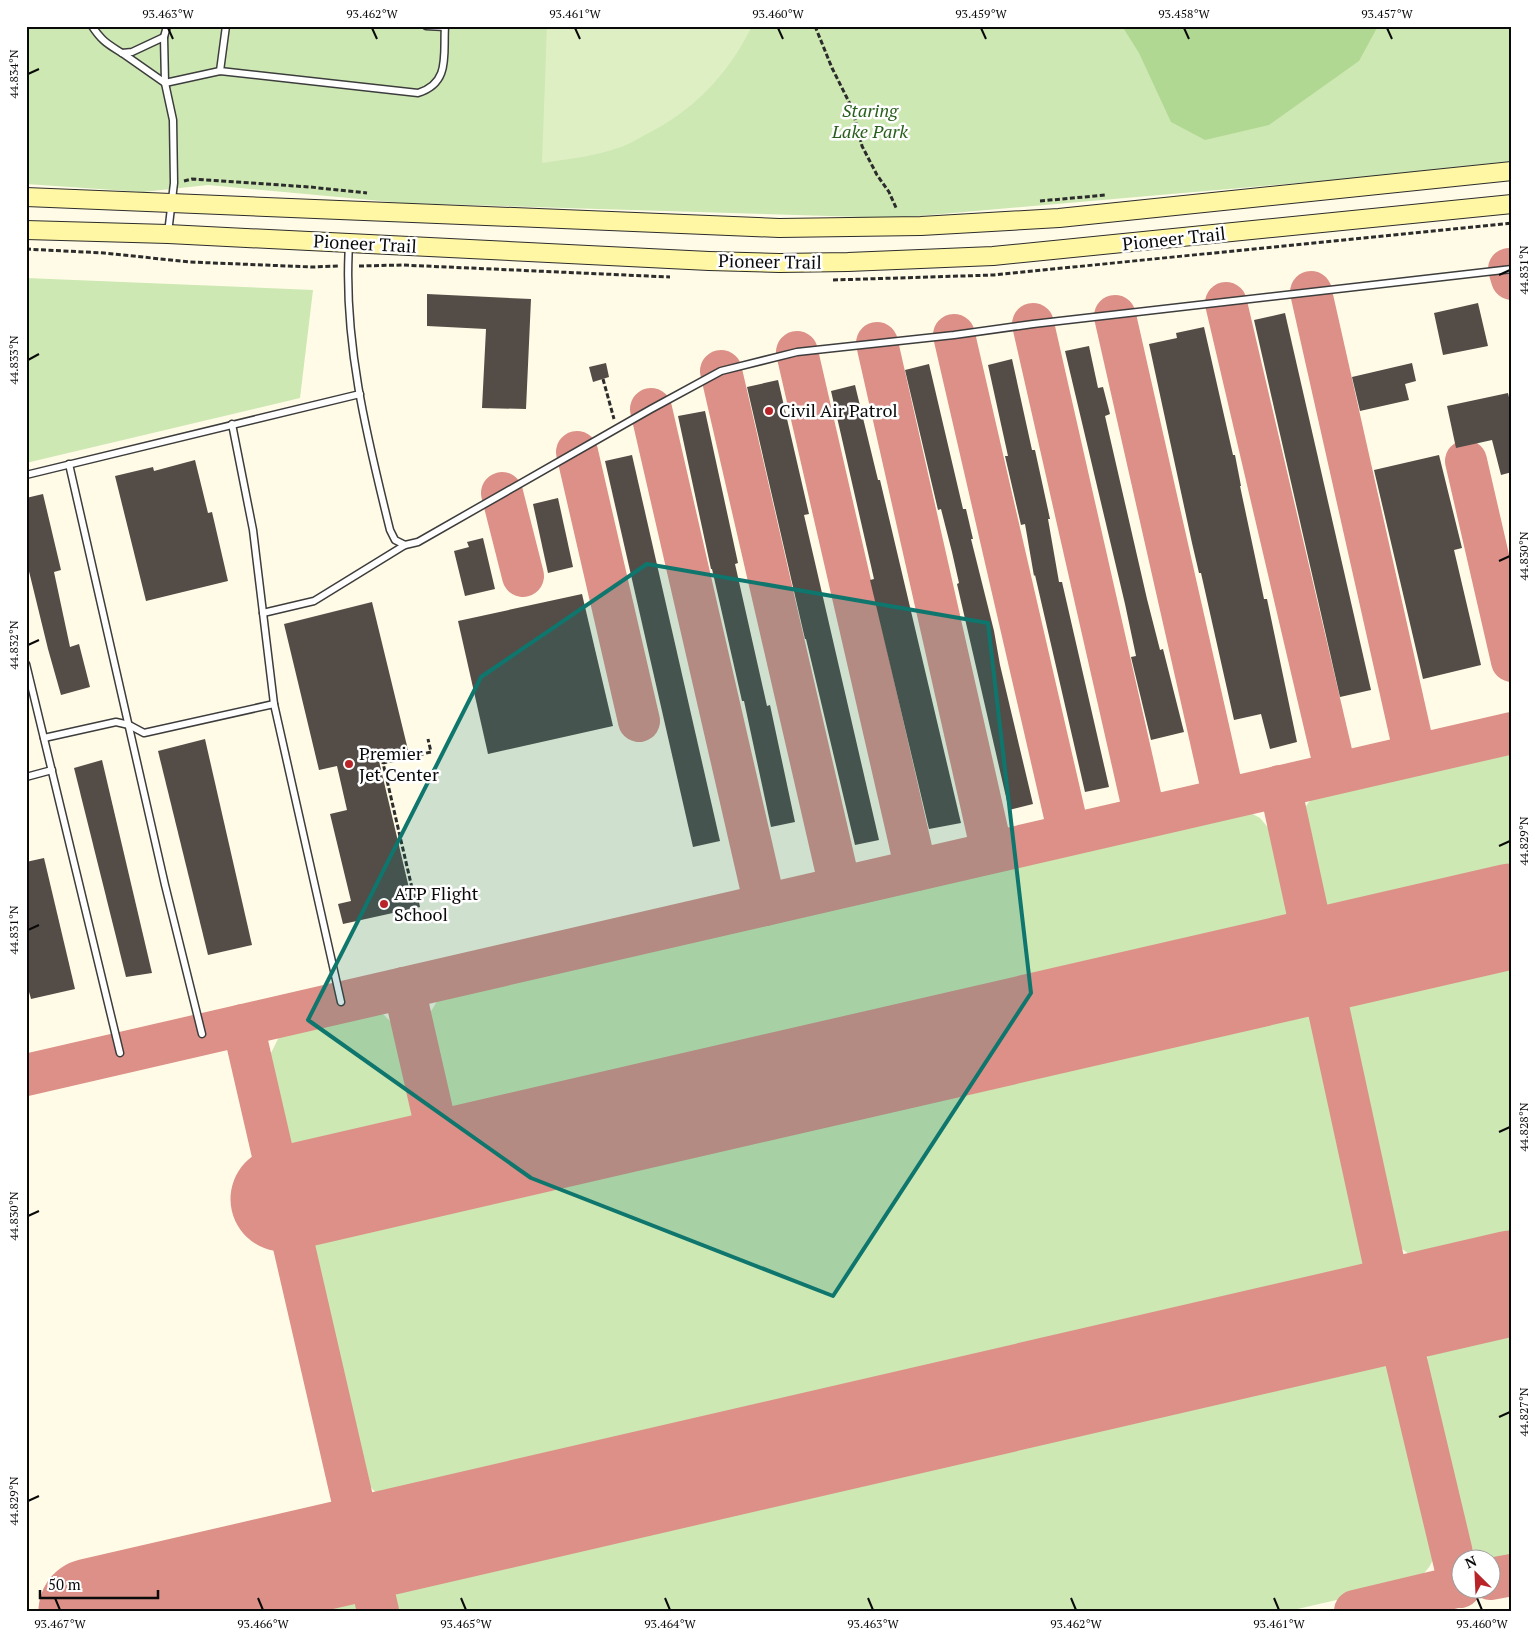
<svg xmlns="http://www.w3.org/2000/svg" width="1538" height="1637" font-family="'PT Serif',serif">
	<style>
		.green { fill: #cde8b3 }
		.forest { fill: #b0d892 }
		.pitch { fill: #dfefc4 }
		.lines { fill: none; stroke-linecap: round; stroke-linejoin: round }
		.taxiway { stroke: #dc9087; stroke-width: 42 }
		.runway { stroke: #dc9087; stroke-width: 105 }
		.building { fill: #534c47 }
		.lane-casing { stroke: #3d3d3d; stroke-width: 9 }
		.secondary-casing { stroke: #2c2c2c; stroke-width: 20 }
		.path { stroke: #2c2c2c; stroke-width: 3; stroke-dasharray: 5 2.5; stroke-linecap: butt }
		.lane { stroke: #fff; stroke-width: 6 }
		.secondary { stroke: #fff7a3; stroke-width: 18 }
		.marked { fill: #0f766e; fill-opacity: 0.2; stroke: #0f766e; stroke-width: 4; stroke-linejoin: round }
		.ticks { fill: none; stroke: #0a0a0a; stroke-width: 2 }
		.poi-dot { fill: #b82427; stroke: #fff; stroke-width: 2 }
		.labels { text-anchor: middle; stroke-width: 5; stroke-linejoin: round; paint-order: stroke }
		.park-label { font-size: 18px; font-style: italic; fill: #28601c; stroke: #fff }
		.street-label { font-size: 18px; fill: #0a0a0a; stroke: #fff }
		.poi-label { font-size: 18px; fill: #0a0a0a; stroke: #fff; text-anchor: start }
		.neatline { fill: none; stroke: #0a0a0a; stroke-width: 2 }
		.ticks-label { font-size: 12px; text-anchor: middle; fill: #0a0a0a }
	</style>
	<rect width="100%" height="100%" fill="#fffbe7"/>
	<g class="green">
		<path d="M26 26H1512V161L1355 178 896 218 403 203 208 185 143 192 26 184Z"/>
		<path d="M26 278 313 290 300 398 26 463Z"/>
		<path d="M1512 747V886L1348 924C1335 919 1326 915 1319 903L1300 823C1305 804 1308 800 1325 790Z"/>
		<path d="M1231 811H1247L1260 818 1270 830 1287 904 1288 918 1283 931 1269 942 480 1124 464 1121 452 1109 444 1095 430 1029V1013L439 998 450 990Z"/>
		<path d="M1512 943V1245L1431 1264 1414 1258 1401 1248 1393 1231 1345 1017C1344 990 1350 985 1374 975Z"/>
		<path d="M1279 997C1299 998 1304 1004 1315 1021L1365 1242C1365 1263 1362 1269 1348 1283L398 1502C378 1496 373 1493 363 1475L312 1255C312 1232 318 1227 335 1212Z"/>
		<path d="M357 1012 383 1014 399 1030 417 1109 411 1129 394 1144 321 1160 305 1158 293 1150 285 1136 268 1059 280 1035 294 1026Z"/>
		<path d="M1512 1319V1559L1491 1562 1490 1560C1478 1559 1471 1546 1464 1537L1427 1377C1426 1366 1426 1352 1434 1343 1444 1331 1495 1323 1512 1319Z"/>
		<path d="M1356 1354C1382 1353 1386 1359 1398 1381L1435 1540C1435 1562 1431 1568 1414 1582L1289 1611H395C394 1590 400 1584 416 1571Z"/>
		<path d="M327 1592C342 1593 354 1597 362 1611H246Z"/>
	</g>
	<path class="forest" d="M1122 26H1378L1359 61 1269 125 1205 140 1171 122 1139 53Z"/>
	<path class="pitch" d="M547 26H752C728 75 693 111 645 135 637 139 629 144 621 147 596 156 569 159 542 163Z"/>
	<g class="lines">
		<g class="taxiway">
			<path d="M1509 269 1512 279"/>
			<path d="M1311 292 1415 755"/>
			<path d="M1226 303 1336 773"/>
			<path d="M1115 316 1224 798"/>
			<path d="M1033 324 1145 817"/>
			<path d="M954 335 1069 834"/>
			<path d="M877 343 992 852"/>
			<path d="M797 352 916 870"/>
			<path d="M721 371 840 887"/>
			<path d="M651 409 765 905"/>
			<path d="M577 452 639 721"/>
			<path d="M1466 461 1512 661"/>
			<path d="M502 493 523 576"/>
			<path d="M1280 786 1394 1310 1460 1587"/>
			<path d="M404 988 444 1163"/>
			<path d="M243 1025 378 1611"/>
			<path d="M26 1075 1512 733"/>
			<path d="M1490 1579 1512 1575"/>
			<path d="M1355 1611 1460 1586"/>
		</g>
		<g class="runway">
			<path d="M283 1199 1512 916"/>
			<path d="M91 1611 1512 1283"/>
		</g>
	</g>
	<g class="building">
		<path d="M427 294 531 299 526 409 482 408 486 329 427 326Z"/>
		<path d="M1478 303 1488 346 1443 355 1434 313Z"/>
		<path d="M1285 313 1371 690 1340 697 1254 320Z"/>
		<path d="M1204 327 1233 455H1235L1241 486H1240L1264 599H1267L1297 742 1270 749 1261 714 1234 720 1201 573H1199L1192 543 1149 344 1177 338 1176 333Z"/>
		<path d="M1089 346 1098 388 1103 387 1110 414 1105 416 1147 599 1160 650 1163 649 1184 732 1151 740 1131 657 1136 656 1125 604 1065 351Z"/>
		<path d="M1012 359 1032 450H1035L1050 519H1048L1059 582H1062L1109 787 1085 792 1035 575 1034 576 1025 524 1021 525 1005 456H1008L988 365Z"/>
		<path d="M606 363 609 377 593 382 589 367Z"/>
		<path d="M1412 363 1416 381 1405 384 1409 400 1360 411 1352 377Z"/>
		<path d="M929 364 963 509H966L973 539H971L994 631 1000 665 1033 804 1009 810 957 584 959 583 952 552 941 509 938 510 905 370Z"/>
		<path d="M778 380 809 514 804 515 879 840 855 845 806 639H805L747 387Z"/>
		<path d="M855 385 878 480H880L961 823 929 829 870 580 874 579 831 391Z"/>
		<path d="M1508 393 1512 410V472L1501 475 1492 440 1456 448 1447 406Z"/>
		<path d="M705 411 738 563 735 564 767 706 770 705 795 822 771 827 744 701H742L712 569H711L678 416Z"/>
		<path d="M632 455 720 841 693 847 605 461Z"/>
		<path d="M1439 455 1462 548 1454 550 1481 665 1423 679 1374 470Z"/>
		<path d="M195 460 208 513 212 512 228 581 146 601 115 476 153 467 154 471Z"/>
		<path d="M43 494 61 570 54 572 70 647 79 644 90 687 61 695 48 649 26 559V498Z"/>
		<path d="M558 498 573 567 548 573 533 504Z"/>
		<path d="M483 538 495 589 465 596 454 551 469 547 467 542Z"/>
		<path d="M582 594 613 726 488 754 458 621Z"/>
		<path d="M372 602 409 754 379 761 409 888 416 887 420 907 343 924 338 904 351 901 330 814 347 810 337 766 319 770 284 624Z"/>
		<path d="M205 739 252 945 208 955 158 751Z"/>
		<path d="M102 760 152 973 126 977 74 768Z"/>
		<path d="M44 858 75 989 31 999 26 981V862Z"/>
	</g>
	<g class="lines">
		<defs>
			<g id="lane">
				<path d="M92 26C103 43 110 45 125 55 138 64 152 74 165 83L220 71 418 93C451 83 443 54 445 26"/>
				<path d="M167 26 164 37 165 83 173 120 174 183 168 233"/>
				<path d="M426 26 445 27"/>
				<path d="M122 53 132 52 164 37"/>
				<path d="M220 71 226 26"/>
				<path d="M349 245C343 341 367 437 390 530L395 540 405 545"/>
				<path d="M232 424 253 530 274 704 341 1002"/>
				<path d="M69 464 165 885 202 1034"/>
				<path d="M26 475 360 394"/>
				<path d="M263 613 314 601 405 545 418 542 651 409 721 371 797 352 954 335 1033 324 1512 269"/>
				<path d="M26 664 120 1053"/>
				<path d="M44 738 116 722 129 725 144 733 274 704"/>
				<path d="M26 777 52 770"/>
			</g>
			<g id="secondary">
				<path d="M26 197 779 228 921 226 1059 218 1512 171"/>
				<path d="M26 230 168 234 709 261 779 263 848 262 993 256 1512 204"/>
			</g>
		</defs>
		<use href="#lane" class="lane-casing"/>
		<use href="#secondary" class="secondary-casing"/>
		<g class="path">
			<path d="M815 26 832 68 852 108 862 146 877 175 889 192 897 210"/>
			<path d="M184 181 192 179 310 187 367 193"/>
			<path d="M1040 201 1106 195"/>
			<path d="M26 249 104 253 190 262 312 267 340 266"/>
			<path d="M359 266 402 265 670 277"/>
			<path d="M833 280 994 275 1512 223"/>
			<path d="M603 379 614 419"/>
			<path d="M412 888 383 763 431 752 428 739"/>
		</g>
		<use href="#lane" class="lane"/>
		<use href="#secondary" class="secondary"/>
	</g>
	<path class="marked" d="M647 564 988 623 1031 993 833 1296 531 1178 308 1020 481 677Z"/>
	<path class="ticks" d="M168 28 173 39M372 28 377 39M575 28 580 39M778 28 783 39M981 28 986 39M1184 28 1189 39M1387 28 1392 39M28 74 39 69M1499 275 1510 270M28 360 39 354M1499 561 1510 556M28 645 39 640M1499 846 1510 841M28 930 39 925M1499 1132 1510 1127M28 1216 39 1211M1499 1417 1510 1412M28 1501 39 1496M55 1598 60 1610M258 1598 263 1610M461 1598 466 1610M665 1598 670 1610M868 1598 873 1610M1071 1598 1076 1610M1274 1598 1279 1610M1477 1598 1482 1610"/>
	<g class="poi-dot">
		<circle cx="769" cy="411" r="5"/>
		<circle cx="349" cy="764" r="5"/>
		<circle cx="384" cy="904" r="5"/>
	</g>
	<g class="labels">
		<g class="park-label">
			<text x="870" y="117">Staring<tspan x="870" dy="21">Lake Park</tspan></text>
		</g>
		<g class="street-label">
			<text transform="translate(1174 239) rotate(-6)" y="6">Pioneer Trail</text>
			<text transform="translate(365 244) rotate(3)" y="6">Pioneer Trail</text>
			<text transform="translate(770 262) rotate(1)" y="6">Pioneer Trail</text>
		</g>
		<g class="poi-label">
			<text x="779" y="417">Civil Air Patrol</text>
			<text x="359" y="760">Premier<tspan x="359" dy="21">Jet Center</tspan></text>
			<text x="394" y="900">ATP Flight<tspan x="394" dy="21">School</tspan></text>
		</g>
	</g>
	<rect width="1538" height="1637" fill="none" stroke="#ffffff" stroke-width="55"/>
	<g transform="translate(1476 1574) rotate(336)"><circle r="24" fill="#ffffff" stroke="#9d9d9d"/>
	<path d="M0-4L9 19L0 12L-9 19Z" fill="#b82427"/>
	<text y="-8" font-size="14" font-weight="bold" text-anchor="middle" fill="#0a0a0a">N</text>
	</g>
	<path d="M40 1590v8h118v-8" fill="none" stroke="#0a0a0a" stroke-width="2.5"/>
	<text x="48" y="1590" font-size="15" fill="#0a0a0a" stroke="#ffffff" stroke-width="4" paint-order="stroke">50 m</text>
	<rect x="28" y="28" width="1482" height="1582" class="neatline"/>
	<g class="ticks-label">
		<text x="168" y="18">93.463°W</text>
		<text x="372" y="18">93.462°W</text>
		<text x="575" y="18">93.461°W</text>
		<text x="778" y="18">93.460°W</text>
		<text x="981" y="18">93.459°W</text>
		<text x="1184" y="18">93.458°W</text>
		<text x="1387" y="18">93.457°W</text>
		<text transform="translate(14 74) rotate(-90)" y="4">44.834°N</text>
		<text transform="translate(1524 270) rotate(-90)" y="4">44.831°N</text>
		<text transform="translate(14 360) rotate(-90)" y="4">44.833°N</text>
		<text transform="translate(1524 556) rotate(-90)" y="4">44.830°N</text>
		<text transform="translate(14 645) rotate(-90)" y="4">44.832°N</text>
		<text transform="translate(1524 841) rotate(-90)" y="4">44.829°N</text>
		<text transform="translate(14 930) rotate(-90)" y="4">44.831°N</text>
		<text transform="translate(1524 1127) rotate(-90)" y="4">44.828°N</text>
		<text transform="translate(14 1216) rotate(-90)" y="4">44.830°N</text>
		<text transform="translate(1524 1412) rotate(-90)" y="4">44.827°N</text>
		<text transform="translate(14 1501) rotate(-90)" y="4">44.829°N</text>
		<text x="60" y="1628">93.467°W</text>
		<text x="263" y="1628">93.466°W</text>
		<text x="466" y="1628">93.465°W</text>
		<text x="670" y="1628">93.464°W</text>
		<text x="873" y="1628">93.463°W</text>
		<text x="1076" y="1628">93.462°W</text>
		<text x="1279" y="1628">93.461°W</text>
		<text x="1482" y="1628">93.460°W</text>
	</g>
</svg>
